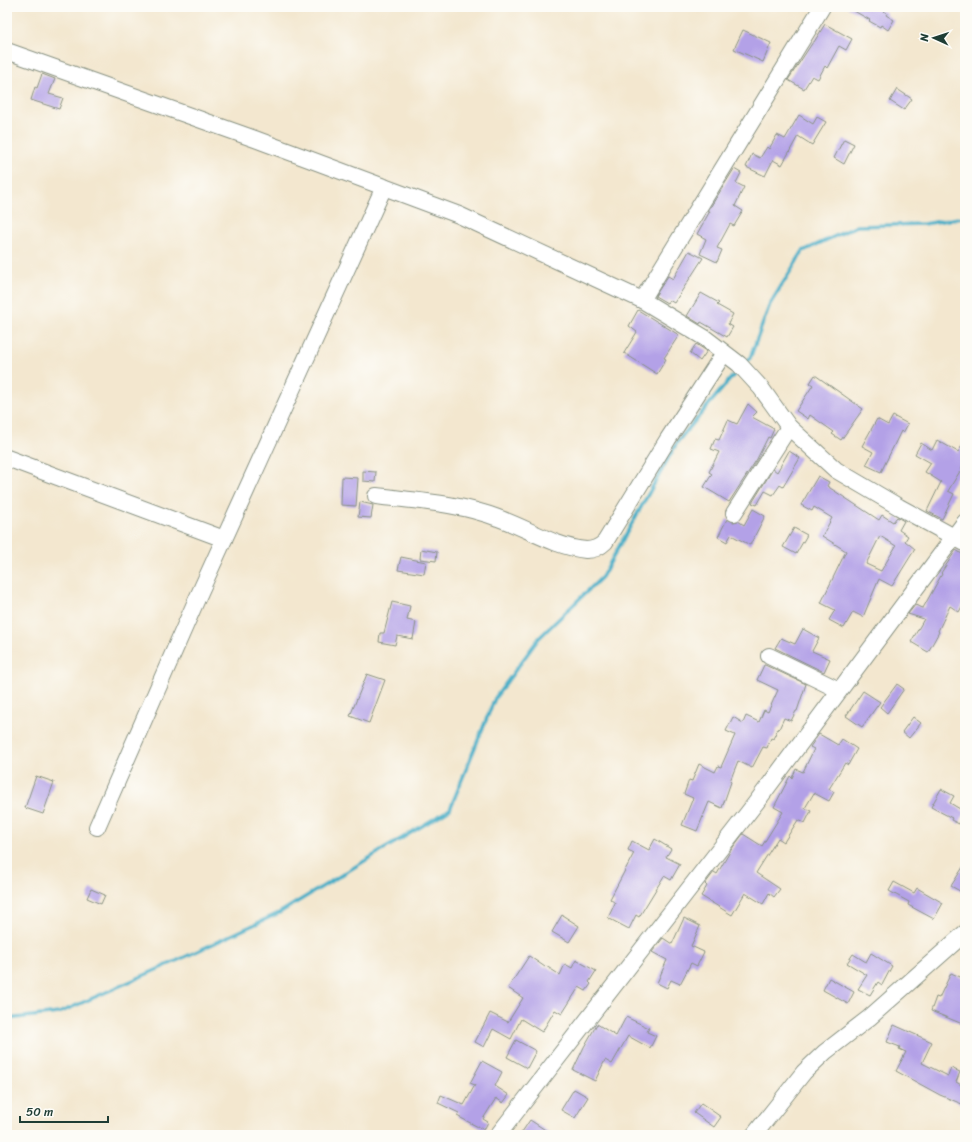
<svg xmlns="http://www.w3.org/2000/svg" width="972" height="1142" font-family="Sriracha,sans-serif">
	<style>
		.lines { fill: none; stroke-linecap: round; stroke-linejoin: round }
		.stream { stroke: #49afc8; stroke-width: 3.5 }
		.building { fill: #b3a1e7; fill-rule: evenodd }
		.minor-casing { stroke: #899282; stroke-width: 18 }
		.minor { stroke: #fff; stroke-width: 16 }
	</style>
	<rect width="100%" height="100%" fill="#fdfcf7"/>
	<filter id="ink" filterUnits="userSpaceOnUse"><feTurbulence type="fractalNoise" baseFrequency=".025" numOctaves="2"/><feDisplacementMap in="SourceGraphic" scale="8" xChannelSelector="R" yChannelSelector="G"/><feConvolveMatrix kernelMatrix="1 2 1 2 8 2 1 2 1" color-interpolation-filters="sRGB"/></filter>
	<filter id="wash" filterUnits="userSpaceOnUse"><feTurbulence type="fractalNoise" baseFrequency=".012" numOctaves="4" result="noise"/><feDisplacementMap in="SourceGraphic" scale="16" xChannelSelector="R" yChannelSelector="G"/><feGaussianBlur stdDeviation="0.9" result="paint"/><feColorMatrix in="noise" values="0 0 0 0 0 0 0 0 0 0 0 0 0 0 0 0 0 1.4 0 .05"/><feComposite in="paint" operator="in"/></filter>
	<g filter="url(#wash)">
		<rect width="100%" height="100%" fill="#f3e7cf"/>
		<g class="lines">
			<g class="stream">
				<path d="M744 364 750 358 770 304 803 251 857 226 924 224 965 217"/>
				<path d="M7 1019 59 1013 174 962 279 913 450 809 495 698 539 638 602 577 678 441 738 370"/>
			</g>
		</g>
		<g id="blocks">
			<g class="building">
				<path d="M847 7H876L887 13 886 15 894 20 888 30 881 25 880 27 869 21 870 20Z"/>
				<path d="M825 24 852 39 846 50 839 46 827 68 825 66 818 79 812 76 804 89 788 80 813 42H814Z"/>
				<path d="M743 30 771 43 763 62 734 49Z"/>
				<path d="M42 74 55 79 49 94 63 98 59 109 31 100 35 87 37 88Z"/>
				<path d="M897 89 912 99 904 110 890 101Z"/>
				<path d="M799 115 813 124 817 117 826 122 812 145 798 136 782 165 773 160 765 176 746 167 752 154 760 158 767 147 769 149 777 135 785 139Z"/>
				<path d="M844 139 854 144 844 164 834 158Z"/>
				<path d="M734 169 741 173 736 183 744 187 735 206 743 211 734 226 730 224 717 248 722 250 717 262 700 254 706 239 697 234 710 211H708Z"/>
				<path d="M689 251 703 258 674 303 669 300 667 303 655 296 668 276 673 279Z"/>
				<path d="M701 293 719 303 717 305 733 314 728 324 733 327 727 337 701 322 700 324 687 316Z"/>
				<path d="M638 310 679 335 664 358 666 359 657 374 624 353 637 332 629 326Z"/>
				<path d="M696 344 707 351 700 361 690 353Z"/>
				<path d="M815 375 863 409 841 440 832 434 834 432 810 415 808 419 796 411 813 385 810 383Z"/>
				<path d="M748 404 757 412 752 417 774 429 770 438 768 437 757 459 729 502 704 487 712 474 709 472 719 452 711 449 715 439 719 440 728 420 737 424Z"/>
				<path d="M893 416 908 424 903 433 901 431 881 472 866 465 873 452 862 446 877 419 888 425Z"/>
				<path d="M937 440 958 452 965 441V463L948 491 954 494 942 519 927 511 941 482 925 472 931 463 915 454 921 443 932 450Z"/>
				<path d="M789 451 800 458 783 487 780 485 773 495 765 491 757 505 752 503 773 469 777 472Z"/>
				<path d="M363 471 376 472 375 482 363 481Z"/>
				<path d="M818 476 829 482 827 486 879 520 882 515 893 522 897 517 904 521 899 530 908 536 905 541 915 549 892 586 879 579 863 617 853 612 844 628 829 620 835 610 821 603 846 551 822 536 832 518 814 507 812 511 801 505ZM880 536 896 546 881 571 866 564Z"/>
				<path d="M342 477 358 478 356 506 341 505Z"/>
				<path d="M360 502 373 505 371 518 358 517Z"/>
				<path d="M753 509 765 516 750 545 731 535 727 542 718 537 727 519 733 522 738 521 744 525Z"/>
				<path d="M794 528 807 535 796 554 783 547Z"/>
				<path d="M421 549 437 552 436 561 420 559Z"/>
				<path d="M956 550 965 556V601L959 612 950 606 938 631 939 632 928 652 911 642 924 619 908 614 915 605 923 608 942 574 941 573Z"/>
				<path d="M401 557 426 562 424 574 398 570Z"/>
				<path d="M392 602 410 606 407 620 416 622 413 639 397 636 395 645 379 642 380 633H384Z"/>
				<path d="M803 629 819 638 812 651 830 659 824 672 775 648 781 638 795 644Z"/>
				<path d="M764 665H765L806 684 797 711H796L791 721 784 718 779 729 778 728 773 739 771 738 767 748 763 747 752 768 738 761 730 781 731 782 722 808 709 802 697 831 682 825 693 798 684 794 689 780 692 781 699 764 715 772 718 766 721 767 735 735 726 731 733 717 743 723 746 716 759 722 764 710 768 712 778 690 757 680Z"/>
				<path d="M367 674 385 680 369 723 350 716Z"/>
				<path d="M897 684 904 689 887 713 880 707Z"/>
				<path d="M863 691 880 702 862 727 846 716Z"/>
				<path d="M913 717 921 723 909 738 902 732Z"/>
				<path d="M819 734 838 745 842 739 857 749 848 765 845 763 829 789 834 792 829 801 814 793 805 808 811 811 805 823 798 820 784 842 778 838 756 873 780 889 774 897 769 893 763 904 745 893 732 915 701 896 707 886 705 884 714 872 717 874 731 850 743 834 762 846 783 812 774 807 790 776 792 778 796 769 803 772 814 749 810 747Z"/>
				<path d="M36 776 54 782 43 814 25 808Z"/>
				<path d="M941 789 954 796 950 803 965 812 959 824 951 820 952 818 931 807Z"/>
				<path d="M655 839 671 849 666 857 680 864 671 880 664 876 639 917 636 915 629 929 608 918 615 903 610 899 634 853 628 850 632 841 649 850Z"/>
				<path d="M965 864V894L951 886Z"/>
				<path d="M894 882 914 893 917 888 943 903 934 919 908 905 909 902 889 891Z"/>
				<path d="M91 889 105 895 101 904 87 898Z"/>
				<path d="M562 915 579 926 569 942 552 932Z"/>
				<path d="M684 918 700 926 691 946 704 952 697 966 691 963 680 984 671 980 667 988 657 983 667 960 652 952 663 938 672 944Z"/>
				<path d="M871 953 892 966 882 985 878 982 870 995 858 989 867 975 847 963 853 954 866 962Z"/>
				<path d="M529 956 545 967 546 966 560 975 565 964 572 968 576 960 596 971 589 982 591 984 586 991 579 987 562 1014 555 1010 542 1032 521 1019 511 1039 493 1029 484 1047 475 1042 490 1013 508 1022 523 998 508 988Z"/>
				<path d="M951 973 965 979V1025L931 1011 936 997 939 998Z"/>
				<path d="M829 978 854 992 848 1004 823 990Z"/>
				<path d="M626 1017 649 1028 647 1032 656 1036 650 1048 628 1036 612 1064 605 1060 595 1081 573 1070 584 1047 597 1024 616 1036Z"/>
				<path d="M894 1025 932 1042 922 1063 948 1076 951 1068 960 1072 956 1082 965 1087V1097L962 1104 940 1095 896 1071 906 1052 899 1049 900 1047 887 1042Z"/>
				<path d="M516 1040 536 1051 527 1068 507 1057Z"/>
				<path d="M482 1061 502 1072 495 1086 509 1095 503 1103 496 1098 483 1119 488 1122 484 1130 457 1116 459 1113 438 1103 441 1095 464 1105 475 1085 470 1083Z"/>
				<path d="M574 1089 588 1097 575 1118 561 1110Z"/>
				<path d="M701 1103 721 1117 714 1127 694 1113Z"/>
				<path d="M530 1120 553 1135H520Z"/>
			</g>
		</g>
	</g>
	<g filter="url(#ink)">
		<use href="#blocks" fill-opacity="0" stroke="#899282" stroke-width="1"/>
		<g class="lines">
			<defs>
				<g id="minor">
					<path d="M7 51 255 139 459 215 642 300 705 338 739 364 761 388 789 427 836 470 899 507 965 543"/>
					<path d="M642 300 822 7"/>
					<path d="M7 458 224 539"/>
					<path d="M376 496C417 501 459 503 498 518 527 528 555 547 586 550 595 550 600 547 605 542L668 439 724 353"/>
					<path d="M734 513 789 427"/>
					<path d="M769 656 839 690"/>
					<path d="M97 827 196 601 384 187"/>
					<path d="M498 1135 758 800 965 522"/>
					<path d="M754 1135 804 1072 825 1052 869 1018 965 933"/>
				</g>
			</defs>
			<use href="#minor" class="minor-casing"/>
			<use href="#minor" class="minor"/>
		</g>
	</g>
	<rect width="972" height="1142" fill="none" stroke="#fdfcf7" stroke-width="24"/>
	<g transform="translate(934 38) rotate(273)" stroke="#fdfcf7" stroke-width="3" paint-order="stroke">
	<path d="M0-3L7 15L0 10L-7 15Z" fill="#1f3d34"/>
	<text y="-6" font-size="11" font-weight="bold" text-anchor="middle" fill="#1f3d34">N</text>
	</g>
	<path d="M20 1116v6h88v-6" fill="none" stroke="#1f3d34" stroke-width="2"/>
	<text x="26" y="1116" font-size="12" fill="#1f3d34" stroke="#fdfcf7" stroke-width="3" paint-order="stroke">50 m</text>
</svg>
